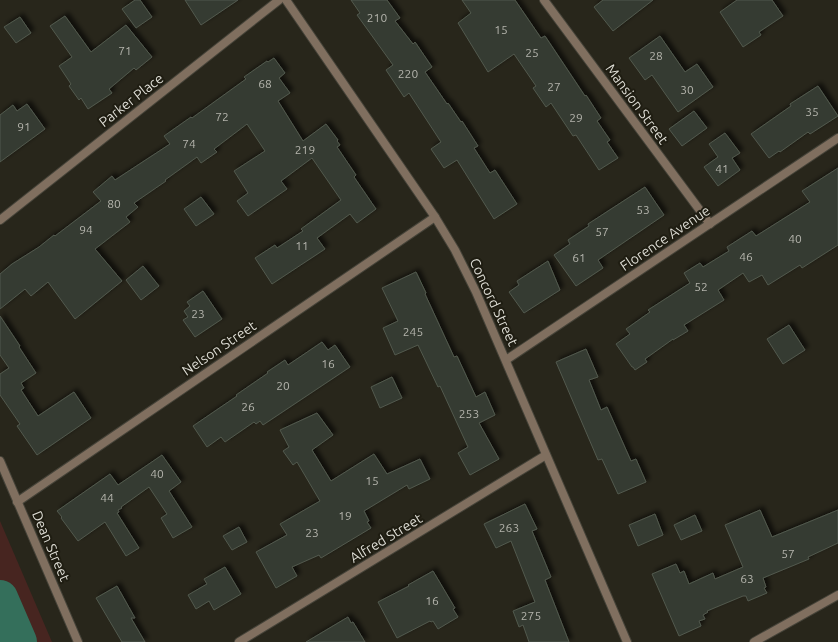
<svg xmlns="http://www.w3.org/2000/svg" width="838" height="642" font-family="Ubuntu,sans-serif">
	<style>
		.green { fill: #472520 }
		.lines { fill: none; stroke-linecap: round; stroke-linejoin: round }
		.river { stroke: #346f5b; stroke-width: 36 }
		.building { fill: #343b30; stroke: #52594e; filter: url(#shadow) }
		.minor-casing { stroke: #454339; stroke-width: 10 }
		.minor { stroke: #806f5f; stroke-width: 8 }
		.labels { text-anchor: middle; stroke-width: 4; stroke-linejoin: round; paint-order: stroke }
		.number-label { font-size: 12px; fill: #b4b4ac }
		.street-label { font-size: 14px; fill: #deddd5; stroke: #1f1d12 }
	</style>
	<defs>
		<filter id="shadow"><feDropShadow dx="3.5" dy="-3.5" stdDeviation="2" flood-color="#0009"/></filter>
	</defs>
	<rect width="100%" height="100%" fill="#28261b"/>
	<path class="green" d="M0 521 52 642H0Z"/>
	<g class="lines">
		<path class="river" d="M0 598 19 642"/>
	</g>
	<g class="building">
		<path d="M135 0H140L152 17 136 28 122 9Z"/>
		<path d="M185 0H238L201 25Z"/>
		<path d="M351 0H387L400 18 395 21 413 44 415 42 432 67 425 72 447 104 448 103 461 122 462 121 478 146 474 148 490 173 495 170 517 204 494 219 457 160 444 168 431 149 441 142 409 93 404 97 386 70 393 65 357 15 360 13Z"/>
		<path d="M462 0H515L541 38 545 36 585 96 586 95 601 118 597 121 610 140 607 142 618 158 599 170 576 135 573 136 551 103 546 107 533 88 536 86 514 54 488 72 458 23 471 13Z"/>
		<path d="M603 0H653L613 31 594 7Z"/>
		<path d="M737 0H772L783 16 759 32 761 35 743 47 720 12Z"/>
		<path d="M65 16 91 52 126 25 152 57 136 70 134 68 109 89 112 93 88 109 81 98 79 100 69 86 71 84 59 66 72 57 50 26Z"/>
		<path d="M20 17 31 33 16 43 4 27Z"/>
		<path d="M660 36 685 72 697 64 713 87 678 112 652 75 645 80 629 58Z"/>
		<path d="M274 58 285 73 279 78 290 93 278 101 303 141 326 124 338 140 337 141 340 145 337 147 356 175 354 177 376 209 357 223 350 214 317 238 325 249 272 284 255 258 275 245 277 248 303 231 301 229 341 200 312 158 281 181 287 189 248 216 237 201 248 193 234 171 265 151 247 124 214 149 217 152 201 163 197 157 165 180 166 181 134 203 138 207 126 217 130 222 95 249 122 281 85 311 75 319 48 282 31 296 25 289 0 309V274L12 264 39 247 54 235 55 236 101 201 93 192 112 176 115 180 170 144 164 136 191 117 192 118 246 79 244 77 267 61 268 62Z"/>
		<path d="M818 86 838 116 810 134 808 132 780 152 779 151 769 158 751 134 791 106 790 104Z"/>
		<path d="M27 104 45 129 0 162V115L13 105 17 111Z"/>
		<path d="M694 111 707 128 682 146 669 129Z"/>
		<path d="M725 133 740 153 732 158 740 170 718 186 704 167 718 157 709 144Z"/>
		<path d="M838 168V245L802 268 800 265 768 285 762 275 749 282 743 273 718 290 724 300 684 325 688 331 673 340V339L645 359 647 362 635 370 633 367H632L616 344 630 334 626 329 650 312 648 310 690 283 684 273 700 263 703 267 729 251 727 247 752 231 756 236 810 202 802 191Z"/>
		<path d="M645 187 664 215 598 260 603 268 576 286 554 255 570 244 568 240 589 226 588 224Z"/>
		<path d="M201 197 214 214 196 226 184 209Z"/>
		<path d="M548 261 560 290 524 313 509 292 519 285 517 281Z"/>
		<path d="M143 266 159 286 141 300 126 280Z"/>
		<path d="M416 272 426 293 425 294 454 357 457 356 476 397 485 392 495 415 479 423 499 459 470 475 458 453 468 447 440 386 438 387 418 345 395 355 383 328 398 321 382 288Z"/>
		<path d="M203 291 222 319 195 337 183 320 188 317 184 311 190 306 187 302Z"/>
		<path d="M0 316 20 346 19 347 36 373 21 383 24 388 21 390 38 416 74 392 91 418 37 455 17 426 20 424 0 395V374L9 368 0 355Z"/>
		<path d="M789 325 805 350 783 364 767 339Z"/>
		<path d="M322 342 328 350 335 345 350 367 263 425 260 421 256 424 254 422 225 442 221 437 207 447 193 426 237 396 236 395 268 373 267 372 285 360 288 365Z"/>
		<path d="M586 349 598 377 589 380 601 410 607 407 631 461 636 459 646 482 618 494 602 459 598 460 556 362Z"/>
		<path d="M392 377 402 398 380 408 371 387Z"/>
		<path d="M317 413 333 435 312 450 331 481 374 454 387 474 420 459 430 479 409 489 407 485 364 511 369 521 367 522 371 528 321 558 319 555 292 567 297 576 276 588 256 552 287 535 280 524 320 501 297 462 293 465 283 451 289 447 280 430Z"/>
		<path d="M162 455 181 482 169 491 192 527 173 538 161 518 167 514 149 487 121 507 122 508 118 510 119 512 117 513 139 548 126 556 105 522 78 541 61 518 62 517 57 511 110 474 118 485Z"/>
		<path d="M525 504 537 529 532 531 551 577 545 580 569 642H529L523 625 519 627 513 611 535 602 511 541 496 548 484 524Z"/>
		<path d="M760 510 772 537 838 510V543L808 557 809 559 763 578 766 587 764 588 767 593 748 601 746 596H743L707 611 708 612 703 615 705 619 699 621 701 626 679 636 652 574 676 564 680 573 684 571 689 584 713 573 715 579 743 567 725 525Z"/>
		<path d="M655 514 663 535 638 546 629 525Z"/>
		<path d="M695 515 702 531 681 540 674 525Z"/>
		<path d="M239 527 247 542 232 550 223 536Z"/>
		<path d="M225 567 241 594 214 610 209 601 196 609 188 595 207 584 204 579Z"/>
		<path d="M433 571 455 608 453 609 458 617 438 629 433 621 431 622 430 621 397 638 378 602 409 586 408 585Z"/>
		<path d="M117 586 135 618H131L145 642H122L96 598Z"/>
		<path d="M348 617 351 623 353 622 365 642H306Z"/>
	</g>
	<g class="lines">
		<defs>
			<g id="minor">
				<path d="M286 0 435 217 455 250 476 292 627 642"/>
				<path d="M544 0 710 224"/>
				<path d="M0 220 279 0"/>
				<path d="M506 360 838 138"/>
				<path d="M0 461 78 642"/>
				<path d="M17 502 435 217"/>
				<path d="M239 642 546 455"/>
				<path d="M754 642 838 595"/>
			</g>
		</defs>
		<use href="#minor" class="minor-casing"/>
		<use href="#minor" class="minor"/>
	</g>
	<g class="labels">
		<g class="number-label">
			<text x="377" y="22">210</text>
			<text x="501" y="34">15</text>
			<text x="125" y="55">71</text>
			<text x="532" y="57">25</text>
			<text x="656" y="60">28</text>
			<text x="408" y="78">220</text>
			<text x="265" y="88">68</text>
			<text x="554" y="91">27</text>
			<text x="687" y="94">30</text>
			<text x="812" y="116">35</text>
			<text x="222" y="121">72</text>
			<text x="576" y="122">29</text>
			<text x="24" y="131">91</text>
			<text x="189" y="148">74</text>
			<text x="305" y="154">219</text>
			<text x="722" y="173">41</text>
			<text x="114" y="208">80</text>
			<text x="643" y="214">53</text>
			<text x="86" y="234">94</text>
			<text x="602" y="236">57</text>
			<text x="795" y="243">40</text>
			<text x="302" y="250">11</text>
			<text x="746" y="261">46</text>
			<text x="579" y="262">61</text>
			<text x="701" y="291">52</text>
			<text x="198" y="318">23</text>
			<text x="413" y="336">245</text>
			<text x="328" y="368">16</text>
			<text x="283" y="390">20</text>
			<text x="248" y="411">26</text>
			<text x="469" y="418">253</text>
			<text x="157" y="478">40</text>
			<text x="372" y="485">15</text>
			<text x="107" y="502">44</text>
			<text x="345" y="520">19</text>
			<text x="509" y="532">263</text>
			<text x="312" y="537">23</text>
			<text x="788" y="558">57</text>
			<text x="747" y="583">63</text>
			<text x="432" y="605">16</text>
			<text x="531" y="620">275</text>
		</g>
		<g class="street-label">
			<text transform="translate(131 100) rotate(-38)" y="5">Parker Place</text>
			<text transform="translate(637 104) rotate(54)" y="5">Mansion Street</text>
			<text transform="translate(665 238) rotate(-34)" y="5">Florence Avenue</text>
			<text transform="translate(494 302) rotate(65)" y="5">Concord Street</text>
			<text transform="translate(219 348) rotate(-34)" y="5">Nelson Street</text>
			<text transform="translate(386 538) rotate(-31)" y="5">Alfred Street</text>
			<text transform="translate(51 546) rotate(67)" y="5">Dean Street</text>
		</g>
	</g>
</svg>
